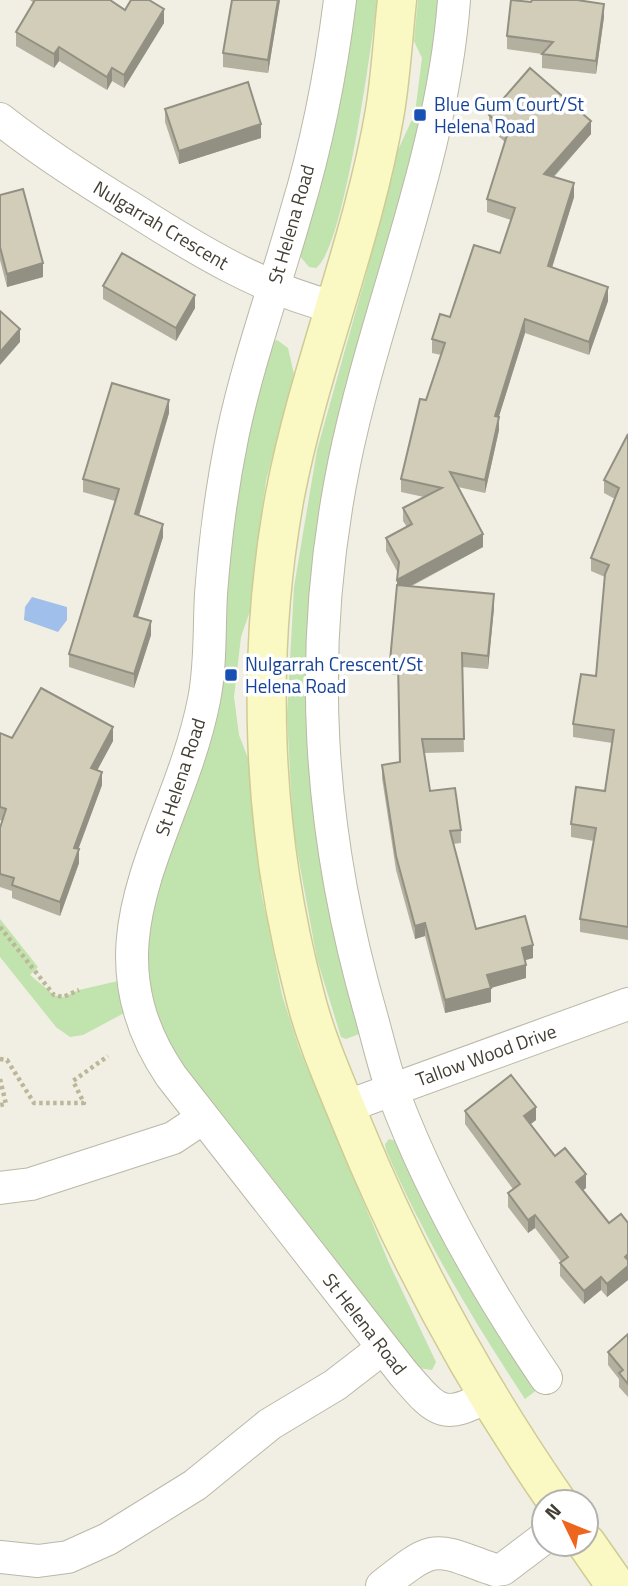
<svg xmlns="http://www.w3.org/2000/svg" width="628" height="1586" font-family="'Titillium Web',sans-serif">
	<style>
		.green { fill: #c1e3ad }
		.water { fill: #a1bfeb }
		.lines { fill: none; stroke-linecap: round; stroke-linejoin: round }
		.minor-casing { stroke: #bbb8a7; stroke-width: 34 }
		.secondary-casing { stroke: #cfcb95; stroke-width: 41 }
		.path { stroke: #bcb799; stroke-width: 4.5; stroke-dasharray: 3.5 3.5; stroke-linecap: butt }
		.minor { stroke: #fff; stroke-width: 32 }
		.secondary { stroke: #fbf9c3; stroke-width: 38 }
		.wall { fill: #b4b09f }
		.shaded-wall { fill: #929082 }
		.building { fill: #d1cdb9; stroke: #929082; stroke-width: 2 }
		.transit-dot { fill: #1a4fb4; stroke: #fff; stroke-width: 2.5 }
		.labels { text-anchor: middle; stroke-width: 7; stroke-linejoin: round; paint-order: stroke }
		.transit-label { font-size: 19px; fill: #164399; stroke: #fff; text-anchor: start }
		.street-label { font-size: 19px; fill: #423f34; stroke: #fff }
	</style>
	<rect width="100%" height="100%" fill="#f1efe3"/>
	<g class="green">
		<path d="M354 0H377C372 42 344 249 316 268L309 267 299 255Z"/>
		<path d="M418 0H441L433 71 318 554 362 1033 346 1039 341 1037 317 959 293 828 287 716 294 587 317 450 366 275 392 163 415 113 422 58 414 41Z"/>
		<path d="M277 340 288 348 294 374 266 481 254 566 252 605 241 637 234 697 239 735 251 766 261 891 282 995 299 1048 389 1263 436 1362 432 1370 418 1368 165 1045 143 957 228 538 246 435 271 342Z"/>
		<path d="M0 919 38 967 30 975 54 995 63 997 79 990 118 981 126 1012 83 1035 70 1037 56 1027 0 957Z"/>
		<path d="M389 1139 396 1141 538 1389 525 1399C472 1319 424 1238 386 1150L385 1144Z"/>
	</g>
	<path class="water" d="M32 597 67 607V620L58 632 24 620 25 607Z"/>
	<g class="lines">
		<defs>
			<g id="minor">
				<path d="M340 0C331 72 317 144 296 213 275 287 249 358 233 433 222 486 215 540 211 594 209 629 211 665 204 700 177 837 78 939 171 1076L403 1373C436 1411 442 1422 489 1395"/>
				<path d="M454 0C442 161 376 307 344 464 306 652 318 832 371 1015 378 1040 384 1067 393 1092 431 1194 485 1288 546 1378"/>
				<path d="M0 119C42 152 87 181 133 209 196 249 261 289 334 307"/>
				<path d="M345 1107 628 1004"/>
				<path d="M0 1188 31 1184 173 1138 203 1118"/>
				<path d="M0 1557 38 1561 68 1557 108 1539 195 1485 270 1424 335 1385 383 1348"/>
				<path d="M382 1586C437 1542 433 1548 495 1570L503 1569 544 1538"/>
			</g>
			<g id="secondary">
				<path d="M397 0C393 37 391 74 385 111 363 241 310 365 285 495 255 658 262 832 304 992 315 1038 335 1082 353 1126 407 1258 476 1385 557 1502"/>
				<path d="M586 1543 616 1586"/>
			</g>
		</defs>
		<use href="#minor" class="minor-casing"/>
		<use href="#secondary" class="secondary-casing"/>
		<g class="path">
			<path d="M0 927 54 995 63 997 79 990"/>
			<path d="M0 1059 7 1060 34 1103H84L73 1081 108 1056"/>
			<path d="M0 1079 6 1104 0 1105"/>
		</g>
		<use href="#minor" class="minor"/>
		<use href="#secondary" class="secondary"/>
	</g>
	<g class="wall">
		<path d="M30 0H110L125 10 164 23 124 88 112 81 107 90 59 61 54 68 16 46V32L34 3Z"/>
		<path d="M280 0 268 73 223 67V53Z"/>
		<path d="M604 17 596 74 542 68V54L507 49V36Z"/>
		<path d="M165 109 261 138 179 164 165 122Z"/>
		<path d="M489 115 591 134 554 177 574 197 552 268 608 301 589 355 525 333 499 416V430L485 493 458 487 483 547 410 587 494 608 488 669 462 667 464 752 424 753 430 791 461 830V843L453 844 476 929 533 958 525 960 526 978 491 988V1002L445 1013 425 936 415 939 396 870 382 778V765L399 762 398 675 390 674V661L398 573 386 551V538L407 527 403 521V508L424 497 401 492V479L441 355 432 353V339L500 253 511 220 487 212V199L505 142 489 128Z"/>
		<path d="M0 195 43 277 7 287 0 260Z"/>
		<path d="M103 286 195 308 176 341 103 299Z"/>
		<path d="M169 413 139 516 163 537 138 617 151 635 134 688 69 667V654L115 501 83 492V479Z"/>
		<path d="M628 434V940L580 932V919L594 841 571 837V824L605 791 612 743 573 737V724L596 676 605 577 591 571V558L615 499 604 493V480Z"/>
		<path d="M0 733 12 738 113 741 97 770 102 785 78 849 79 863 60 916 12 898V891L0 887V828L2 821 0 820Z"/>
		<path d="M465 1111 536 1120 531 1124 555 1156 586 1188 583 1190 609 1223H628V1280L607 1297 601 1290 584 1304 560 1276V1263L561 1262 535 1228 528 1233 508 1207V1193L513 1189 465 1124Z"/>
		<path d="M628 1334V1397L619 1387V1379L608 1365V1352Z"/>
	</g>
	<g class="shaded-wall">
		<path d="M278 0H280L268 73V60Z"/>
		<path d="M604 4V17L596 74V61Z"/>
		<path d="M164 9V23L124 88V75Z"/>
		<path d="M59 47V61L54 68V54Z"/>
		<path d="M112 68V81L107 90V77Z"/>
		<path d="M591 121V134L544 187V174Z"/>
		<path d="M261 124V138L179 164V151Z"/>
		<path d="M574 183V197L548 280V266Z"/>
		<path d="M43 263V277L7 287V274Z"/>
		<path d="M608 287V301L589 355V342Z"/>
		<path d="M195 295V308L176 341V328Z"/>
		<path d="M525 319V333L495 429V416Z"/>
		<path d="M20 329V342L0 365V352Z"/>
		<path d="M169 400V413L135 528V514Z"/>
		<path d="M499 417V430L485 493V480Z"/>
		<path d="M163 524V537L134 629V616Z"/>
		<path d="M483 534V547L397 593V580Z"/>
		<path d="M494 594V608L488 669V656Z"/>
		<path d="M151 621V635L134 688V674Z"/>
		<path d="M113 727V741L91 782V768Z"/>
		<path d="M102 772V785L74 861V848Z"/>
		<path d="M79 849V863L60 916V902Z"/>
		<path d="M425 923V936L415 939V926Z"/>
		<path d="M533 945V958L522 961V948Z"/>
		<path d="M526 965V978L487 989V975Z"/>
		<path d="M491 988V1002L445 1013V1000Z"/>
		<path d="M536 1107V1120L524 1129V1116Z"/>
		<path d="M586 1174V1188L576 1196V1182Z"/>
		<path d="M535 1215V1228L528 1233V1220Z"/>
		<path d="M628 1254V1280L607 1297V1284L625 1257Z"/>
		<path d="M601 1277V1290L584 1304V1291Z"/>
	</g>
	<g class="building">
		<path d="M35 0H110L125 10 131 0H149L164 9 124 75 112 68 107 77 59 47 54 54 16 32Z"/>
		<path d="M232 0H278L268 60 223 53Z"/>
		<path d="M511 0 531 2 532 0H577L604 4 596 61 542 54 553 42 507 36Z"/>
		<path d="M530 68 591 121 544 174 574 183 548 266 608 287 589 342 525 319 495 416 499 417 485 480 450 472 483 534 397 580 399 562 386 538 412 524 403 508 442 488 401 479 420 399 426 400 445 343 432 339 440 314 450 317 474 245 500 253 515 208 487 199 508 132 489 115Z"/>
		<path d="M248 82 261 124 179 151 165 109Z"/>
		<path d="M23 189 43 263 7 274 0 247V195Z"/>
		<path d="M122 253 195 295 176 328 103 286Z"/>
		<path d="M0 311 20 329 0 352Z"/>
		<path d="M112 383 169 400 135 514 163 524 134 616 151 621 134 674 69 654 119 489 83 479Z"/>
		<path d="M628 434V927L580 919 596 828 571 824 576 787 605 791 614 730 573 724 581 674 596 676 605 574 609 565 591 558 619 488 604 480Z"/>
		<path d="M397 585 494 594 488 656 462 653 464 739H422L430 791 455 788 461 830 450 831 476 929 525 916 533 945 522 948 526 965 487 975 491 988 445 1000 425 923 415 926 396 856 382 765 400 762 398 662 390 661Z"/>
		<path d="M41 688 113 727 91 768 102 772 74 848 79 849 60 902 12 885 14 878 0 874V828L6 809 0 807V733L12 738Z"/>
		<path d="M511 1075 536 1107 524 1116 555 1156 565 1148 586 1174 576 1182 609 1223 621 1214 628 1223V1254L625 1257 628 1260V1266L607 1284 601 1277 584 1291 560 1263 568 1257 535 1215 528 1220 508 1193 520 1184 465 1111Z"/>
		<path d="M628 1334V1384L619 1373 623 1370 608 1352Z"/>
	</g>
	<g class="transit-dot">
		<rect x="413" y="108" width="14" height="14" rx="3.5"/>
		<rect x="224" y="668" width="14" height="14" rx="3.5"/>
	</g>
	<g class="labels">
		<g class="transit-label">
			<text x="434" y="111">Blue Gum Court/St<tspan x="434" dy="22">Helena Road</tspan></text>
			<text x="245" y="671">Nulgarrah Crescent/St<tspan x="245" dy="22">Helena Road</tspan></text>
		</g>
		<g class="street-label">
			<text transform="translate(291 224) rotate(-74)" y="7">St Helena Road</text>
			<text transform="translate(161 225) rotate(31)" y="7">Nulgarrah Crescent</text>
			<text transform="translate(180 777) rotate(-72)" y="7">St Helena Road</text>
			<text transform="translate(486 1055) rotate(-20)" y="7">Tallow Wood Drive</text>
			<text transform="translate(365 1324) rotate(52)" y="7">St Helena Road</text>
		</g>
	</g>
	<g transform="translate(565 1523) rotate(313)"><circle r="33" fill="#ffffff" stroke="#b3b2ae" stroke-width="2"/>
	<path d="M0-5L12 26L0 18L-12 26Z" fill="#ee651d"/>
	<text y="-10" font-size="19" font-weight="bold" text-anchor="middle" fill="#423f34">N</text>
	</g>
</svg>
